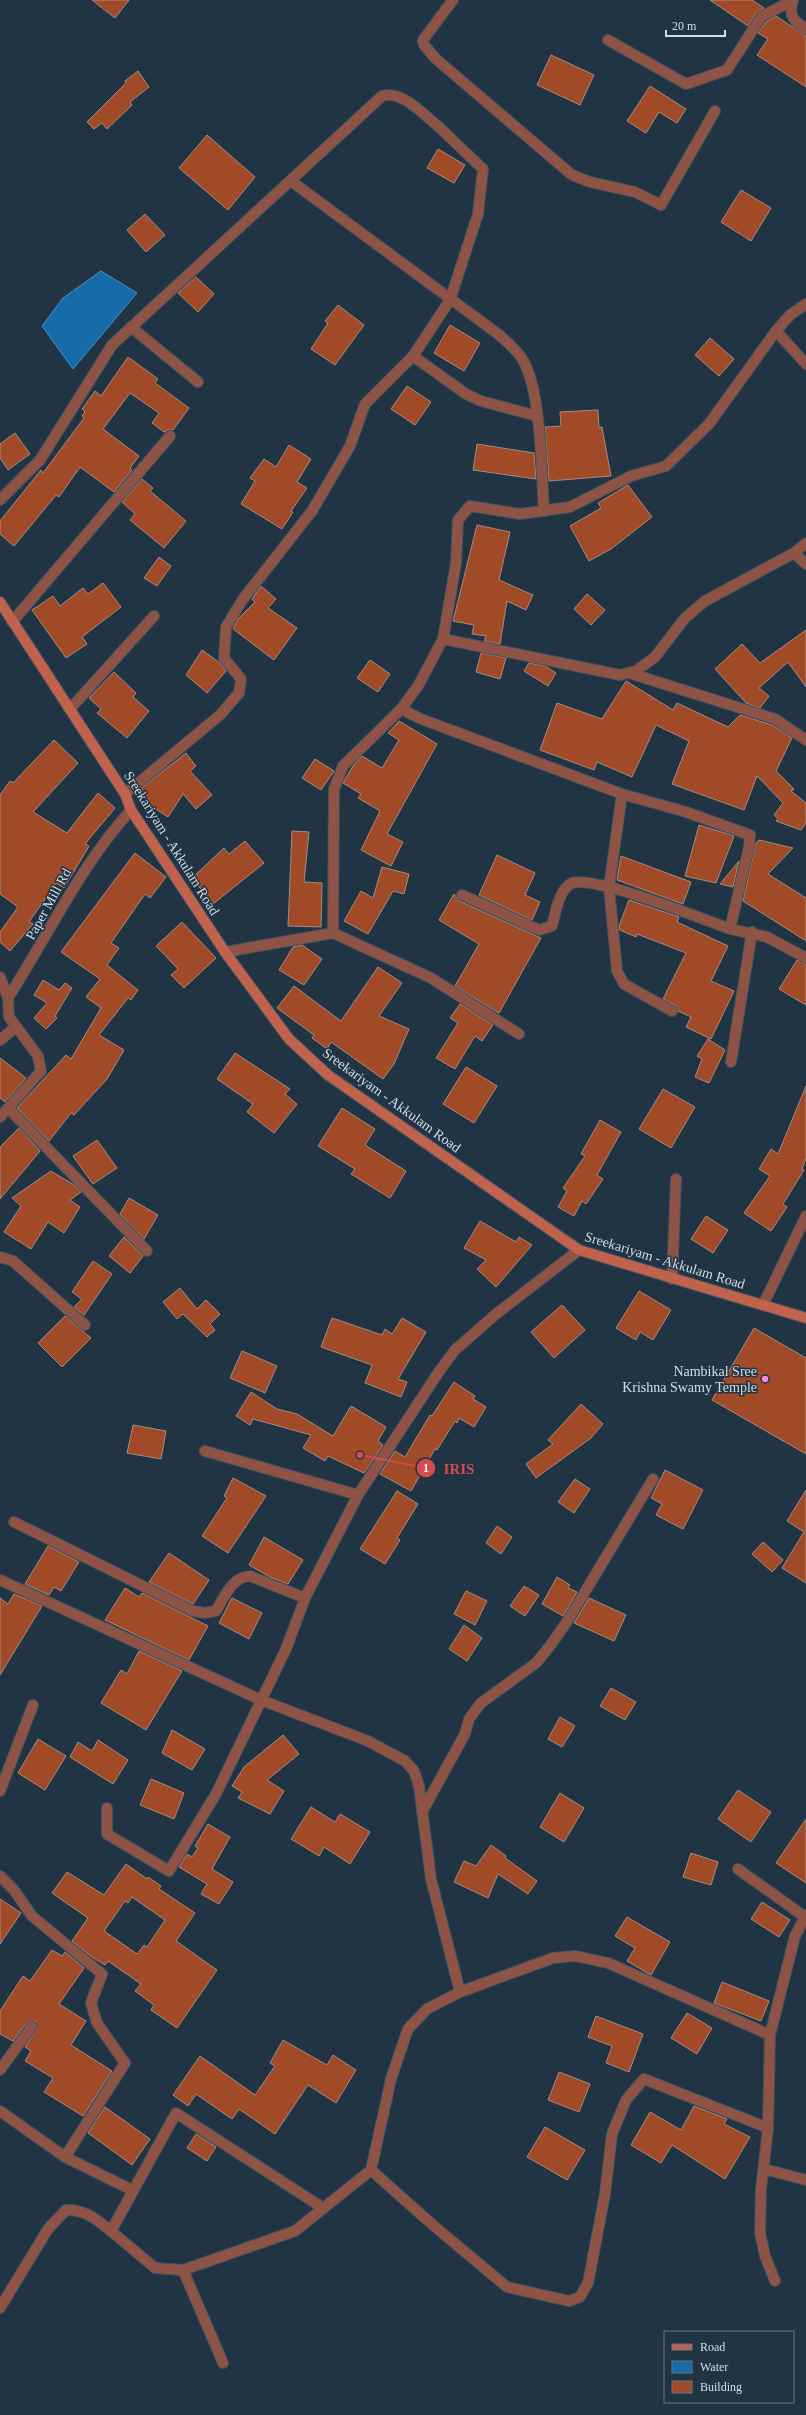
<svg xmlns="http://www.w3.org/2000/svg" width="806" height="2415" font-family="'Times New Roman',serif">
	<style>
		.water { fill: #166ba9; stroke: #4f8ebc }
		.building { fill: #a04a27; stroke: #a78b81; fill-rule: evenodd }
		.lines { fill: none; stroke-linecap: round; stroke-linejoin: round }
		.service-casing { stroke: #415362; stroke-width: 12 }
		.minor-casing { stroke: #415362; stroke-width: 12 }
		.secondary-casing { stroke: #415362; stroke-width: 12 }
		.service { stroke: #8e5344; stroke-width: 10 }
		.minor { stroke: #8e5344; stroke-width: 10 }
		.secondary { stroke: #c1634c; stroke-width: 10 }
		.poi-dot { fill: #fa87e7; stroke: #213444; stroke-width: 1.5 }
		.labels { text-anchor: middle; stroke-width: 3; stroke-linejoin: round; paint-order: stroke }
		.street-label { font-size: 14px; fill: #d3dee8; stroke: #213444 }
		.poi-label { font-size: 14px; fill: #d3dee8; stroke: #213444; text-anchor: end }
		.leader { fill: none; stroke: #d54c4e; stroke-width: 1.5 }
		.callout-dot { fill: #d54c4e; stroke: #213444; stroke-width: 1.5 }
		.mark-label { font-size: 12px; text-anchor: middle; font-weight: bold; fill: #fff }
		.callout-label { font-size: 15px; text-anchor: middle; font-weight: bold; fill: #d54c4e; stroke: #213444; stroke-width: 3; stroke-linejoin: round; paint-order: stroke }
	</style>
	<rect width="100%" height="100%" fill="#213444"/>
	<path class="water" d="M101 271 137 293 73 369 42 326 63 298Z"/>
	<g class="building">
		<path d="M92 0H129L115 18Z"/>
		<path d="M710 0H752L764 8 756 13 748 26Z"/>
		<path d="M776 16 806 36V87L757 55 768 39 758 33 766 22Z"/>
		<path d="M551 55 594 75 580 105 537 85Z"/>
		<path d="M138 71 149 87 130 102 132 105 107 129 102 123 94 129 87 122 126 83 125 81Z"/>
		<path d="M650 86 686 109 677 123 659 112 646 133 627 121Z"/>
		<path d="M207 135 255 177 228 210 179 168Z"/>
		<path d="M438 149 465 165 454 183 427 168Z"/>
		<path d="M741 190 771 208 751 241 721 222Z"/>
		<path d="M145 214 165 235 146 252 127 230Z"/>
		<path d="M196 277 214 294 198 312 178 293Z"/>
		<path d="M338 305 364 325 335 365 311 349 328 323 325 321Z"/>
		<path d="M450 325 480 343 464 371 434 353Z"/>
		<path d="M710 338 734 359 719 376 695 355Z"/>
		<path d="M128 357 158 379 155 383 189 408 173 430H168L164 432 152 423 159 413 130 393 103 429 139 456 130 468 132 470 114 492 80 467 59 497 56 495 14 546 0 534V521L41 470 43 473 84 418 82 416 85 412 82 409 95 391 101 396Z"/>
		<path d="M407 386 431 402 415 425 391 409Z"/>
		<path d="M598 410 599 428 602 427 611 476 549 481 545 427 561 426 560 412Z"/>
		<path d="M15 433 30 454 8 470 0 458V444Z"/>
		<path d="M477 444 534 453 536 479 473 470Z"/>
		<path d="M289 445 311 459 297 482 307 488 291 511 293 512 282 529 241 504 255 481 250 478 264 459 276 467Z"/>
		<path d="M142 479 153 488 150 491 186 521 164 548 130 520 135 514 122 502Z"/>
		<path d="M628 485 652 517 611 549 589 561 570 526 601 508 598 503Z"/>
		<path d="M477 525 510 532 499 580 533 595 526 610 507 601 500 644 484 641 486 636 472 634 474 625 453 621Z"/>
		<path d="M159 557 171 566 157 586 144 578Z"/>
		<path d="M103 583 121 607 82 637 87 644 66 658 32 610 53 596 60 606 83 588 88 594Z"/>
		<path d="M261 586 276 599 268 608 297 628 274 660 233 629 238 619 255 602 252 599Z"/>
		<path d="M587 594 605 610 591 625 574 609Z"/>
		<path d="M806 630V687L788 662 759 688 769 696 760 708 746 703 715 669 742 644 760 663Z"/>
		<path d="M202 650 220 663 226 671 207 693 186 675Z"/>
		<path d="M481 653 506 658 500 679 476 672Z"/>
		<path d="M370 660 390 674 378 692 357 678Z"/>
		<path d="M529 663 545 666 556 673 548 686 524 671Z"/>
		<path d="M114 672 136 693 133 697 149 711 127 738 97 713 101 709 89 698Z"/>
		<path d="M626 681 673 710 677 703 728 727 740 715 772 725 792 738 776 771 794 789 791 791 806 803V823L801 830 776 821 778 819 774 815 783 803 757 776 744 810 672 784 689 741 656 725 632 777 597 762 594 770 540 750 557 703 602 719Z"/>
		<path d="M399 721 437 744 387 834 403 842 391 866 361 850 380 811 358 798 361 794 343 783 353 766 362 756 382 768 399 740 388 733Z"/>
		<path d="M54 740 78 763 33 812 67 833 98 793 115 808 85 844 89 846 64 888 56 883 29 922 33 924 10 951 0 942V932L18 907 0 894V795L10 781 13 783Z"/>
		<path d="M186 753 196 766 190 771 212 795 196 809 183 794 168 817 151 806 139 790Z"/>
		<path d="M315 759 334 771 321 790 302 778Z"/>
		<path d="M699 825 734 836 716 883 685 876Z"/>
		<path d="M292 831 309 832 304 882 322 883 321 927 288 926Z"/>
		<path d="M759 840 793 848 768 874 806 898V941L743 901 756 843Z"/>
		<path d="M245 841 264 863 213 904 192 878 224 848 229 854Z"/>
		<path d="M135 853 166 877 150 898 145 894 111 943 119 948 107 965 138 990 131 1000 128 998 99 1035 124 1050 107 1079 74 1115 71 1113 49 1141 17 1108 66 1055 71 1059 101 1008 86 997 100 979 61 952Z"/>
		<path d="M497 855 535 873 525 895 540 902 532 920 479 895Z"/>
		<path d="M621 856 691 882 683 904 617 880Z"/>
		<path d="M739 861 733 887 720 884 730 872Z"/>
		<path d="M382 867 409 874 404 894 393 891 368 934 344 921 361 891 373 898Z"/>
		<path d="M454 894 459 901 541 938 499 1013 455 986 479 944 439 920Z"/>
		<path d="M629 900 679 917 677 922 728 946 711 981 734 991 711 1039 686 1027 691 1017 678 1011 676 1006 663 999 686 953 637 934 636 937 620 930 619 926Z"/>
		<path d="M182 922 216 958 184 988 171 975 178 969 156 946Z"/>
		<path d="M302 945 322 959 304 985 279 970 293 947Z"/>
		<path d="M797 960 806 964V1005L779 989Z"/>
		<path d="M378 967 402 983 379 1016 409 1029 394 1064 383 1079 331 1042 327 1049 312 1038 314 1035 277 1008 294 986 341 1021Z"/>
		<path d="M43 980 59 990 65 983 72 988 55 1016 57 1018 46 1029 34 1018 47 1003 34 995Z"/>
		<path d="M460 1004 493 1025 482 1041 475 1036 455 1069 436 1058 458 1023 450 1018Z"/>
		<path d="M708 1039 725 1050 709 1083 695 1077 702 1059 697 1056Z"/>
		<path d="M235 1053 290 1089 285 1094 297 1104 274 1133 247 1112 253 1104 217 1079Z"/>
		<path d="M0 1058 26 1078 5 1102 0 1098Z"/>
		<path d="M466 1067 497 1086 474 1123 443 1104Z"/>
		<path d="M806 1086V1158L802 1169 804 1170 783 1204 787 1207 771 1231 744 1213 770 1176 759 1169 771 1149 778 1154Z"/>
		<path d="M663 1089 695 1107 671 1148 639 1129Z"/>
		<path d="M342 1108 375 1129 365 1145 406 1171 390 1198 351 1174 355 1169 318 1146Z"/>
		<path d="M600 1120 621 1132 597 1175 603 1179 586 1204 582 1201 574 1216 558 1207 567 1191 563 1188 585 1156 581 1154Z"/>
		<path d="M19 1128 40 1151 0 1199V1147Z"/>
		<path d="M97 1140 117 1168 93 1184 73 1156Z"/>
		<path d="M51 1171 74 1185 81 1192 70 1200 80 1207 64 1233 48 1222 31 1249 4 1232 21 1206 12 1198Z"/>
		<path d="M129 1198 158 1215 144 1239 120 1214Z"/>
		<path d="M706 1216 728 1230 713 1253 691 1239Z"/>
		<path d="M480 1221 516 1242 519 1237 532 1245 496 1287 477 1269 486 1260 464 1248Z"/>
		<path d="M124 1237 143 1256 130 1273 109 1256Z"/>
		<path d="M93 1261 112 1274 84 1315 74 1307 82 1299 72 1292Z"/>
		<path d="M180 1288 197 1309 206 1300 220 1314 210 1324 215 1330 207 1337 183 1314 177 1319 163 1302Z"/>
		<path d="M639 1291 671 1310 653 1340 640 1332 636 1340 616 1328Z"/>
		<path d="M562 1305 585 1330 554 1358 531 1332Z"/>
		<path d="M65 1316 91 1338 62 1367 38 1343Z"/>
		<path d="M332 1318 382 1335 385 1329 392 1334 402 1318 426 1332 398 1379 407 1382 401 1397 365 1383 372 1365 321 1347Z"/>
		<path d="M754 1328 806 1358V1454L712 1400Z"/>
		<path d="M242 1351 277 1366 265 1393 230 1378Z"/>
		<path d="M454 1382 475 1396 473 1399 486 1407 474 1427 459 1418 457 1423 455 1421 437 1450 435 1449 411 1491 380 1474 395 1451 405 1457 430 1415 432 1416Z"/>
		<path d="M251 1392 277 1409 297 1414 333 1436 351 1406 386 1427 378 1441 383 1445 364 1473 328 1456 325 1461 303 1448 311 1435 253 1419 250 1425 236 1416Z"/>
		<path d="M581 1404 603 1424 591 1438 536 1478 526 1464 553 1444 548 1440Z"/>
		<path d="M133 1425 166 1431 161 1459 127 1453Z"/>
		<path d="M665 1470 703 1490 683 1529 656 1515 662 1504 651 1498Z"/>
		<path d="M233 1478 266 1496 228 1553 202 1536 227 1498 224 1496Z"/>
		<path d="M575 1479 590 1489 574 1513 558 1502Z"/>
		<path d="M806 1490V1583L782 1568 804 1532 787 1521Z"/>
		<path d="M397 1491 418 1504 397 1538 400 1540 385 1564 360 1549Z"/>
		<path d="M497 1526 512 1537 501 1554 486 1543Z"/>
		<path d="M264 1537 303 1560 288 1584 270 1577 249 1565Z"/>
		<path d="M763 1542 783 1560 772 1572 752 1554Z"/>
		<path d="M48 1546 79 1562 61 1591 54 1587 49 1595 25 1584Z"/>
		<path d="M169 1553 209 1580 193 1604 149 1582Z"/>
		<path d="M557 1577 570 1585 568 1588 577 1592 563 1616 542 1604Z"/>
		<path d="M524 1586 539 1595 525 1616 510 1606Z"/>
		<path d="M125 1588 139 1597 142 1593 208 1626 189 1660 105 1620Z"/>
		<path d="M466 1591 487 1601 475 1625 454 1614Z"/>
		<path d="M14 1594 42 1606 0 1675V1598L8 1604Z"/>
		<path d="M232 1598 262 1613 249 1639 219 1623Z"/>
		<path d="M589 1598 626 1615 614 1641 574 1623Z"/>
		<path d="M464 1625 482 1638 467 1661 449 1649Z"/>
		<path d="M139 1651 182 1671 146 1730 101 1703 121 1670 127 1674Z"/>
		<path d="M611 1688 636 1702 625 1720 600 1706Z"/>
		<path d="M560 1717 575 1726 562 1747 548 1739Z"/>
		<path d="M172 1730 205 1749 192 1770 162 1753Z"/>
		<path d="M283 1735 299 1754 267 1780 284 1791 270 1814 238 1798 242 1792 232 1786 244 1767Z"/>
		<path d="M38 1739 66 1756 45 1790 18 1773Z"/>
		<path d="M98 1740 128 1760 113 1784 70 1757 78 1742 92 1751Z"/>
		<path d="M151 1779 184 1793 174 1819 140 1805Z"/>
		<path d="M738 1790 771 1812 751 1842 718 1819Z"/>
		<path d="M560 1793 584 1808 564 1842 540 1827Z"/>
		<path d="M311 1807 335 1822 340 1814 370 1832 350 1864 324 1847 319 1856 291 1839Z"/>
		<path d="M806 1819V1883L776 1863Z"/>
		<path d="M208 1824 230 1837 212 1869 233 1882 219 1904 201 1894 207 1884 179 1867 187 1854 192 1857 198 1848 195 1846Z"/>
		<path d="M491 1845 506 1856 505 1858 537 1881 528 1894 498 1874 488 1898 454 1882 464 1861 476 1866Z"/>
		<path d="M691 1853 718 1862 711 1885 683 1877Z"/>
		<path d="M126 1864 147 1879 148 1877 161 1886 159 1889 195 1913 176 1941 217 1970 177 2028 151 2010 154 2005 135 1991 141 1984 108 1961 105 1965 92 1957 72 1941 88 1918 52 1893 67 1872 104 1895ZM132 1897 165 1920 147 1947 144 1945 137 1954 104 1931 125 1901 128 1903Z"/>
		<path d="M0 1899 21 1913 0 1944Z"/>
		<path d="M762 1902 790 1920 779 1937 751 1919Z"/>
		<path d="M627 1917 670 1942 651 1975 627 1961 635 1948 615 1936Z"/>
		<path d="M52 1950 62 1956 65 1952 84 1968 59 2004 86 2021 71 2045 112 2071 83 2116 44 2092 53 2078 25 2061 31 2051 25 2047 37 2029 36 2021 32 2020 27 2022 13 2041 0 2034V2011L23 1976 30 1981Z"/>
		<path d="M722 1982 769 2001 761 2021 714 2003Z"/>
		<path d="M687 2013 712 2028 697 2054 671 2038Z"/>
		<path d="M596 2016 643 2034 629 2072 606 2063 612 2046 588 2037Z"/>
		<path d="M283 2040 327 2065 333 2055 356 2070 336 2103 308 2085 275 2134 239 2109 232 2119 196 2094 188 2106 173 2095 200 2056 255 2095 275 2066 270 2063Z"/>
		<path d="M559 2072 590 2084 579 2112 548 2100Z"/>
		<path d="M694 2106 727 2119 724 2124 750 2137 725 2179 672 2145 661 2163 631 2145 650 2112 681 2130Z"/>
		<path d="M105 2107 150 2139 132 2165 88 2133Z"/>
		<path d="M545 2127 585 2150 567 2180 527 2157Z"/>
		<path d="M196 2134 216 2147 207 2161 187 2148Z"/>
	</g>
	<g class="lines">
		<defs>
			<g id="service">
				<path d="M793 0C788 15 793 21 806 29"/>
				<path d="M608 40 686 84 727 70 761 17 793 0"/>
				<path d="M661 205 715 111"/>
				<path d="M131 327 198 382"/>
				<path d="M70 709 154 616"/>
				<path d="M125 794 220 715 239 693 241 679 224 658 226 627 243 599 312 511 350 446 365 404 413 356 450 300 478 214 483 169 440 128"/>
				<path d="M0 2070 32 2026"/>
				<path d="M764 2169 806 2180"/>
				<path d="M183 2270 223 2363"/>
			</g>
			<g id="minor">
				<path d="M453 0 423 40 424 45 436 59 572 175 590 182 635 192 661 205"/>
				<path d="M291 181 498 334C507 342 517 350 523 360 542 394 541 471 544 511"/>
				<path d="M776 331 806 364"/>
				<path d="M413 356 466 394 481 401 537 416"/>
				<path d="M0 500 40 460 112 345 382 96C402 89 426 117 440 128"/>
				<path d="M794 553 806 543"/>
				<path d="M12 622 170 436"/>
				<path d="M443 639 620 675 636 671 655 657 685 618 705 601 794 553 806 564"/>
				<path d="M629 673 775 719 806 740"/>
				<path d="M401 709 421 719 622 794 686 812 750 835 749 847 730 929 767 937 806 958"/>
				<path d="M622 794 609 887 617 971 624 984 672 1011"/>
				<path d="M462 895 539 930 552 926C555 914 559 889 572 883 595 875 702 919 730 929"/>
				<path d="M333 933 431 978 519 1034"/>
				<path d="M225 952 333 933 334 789 343 766 401 709 418 686 443 639 456 563 458 520 470 506 520 514 570 507 631 476 666 466 709 424 776 331 790 315 806 304"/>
				<path d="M0 977 8 998C49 934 80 866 131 810"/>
				<path d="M0 1040 16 1027"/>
				<path d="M731 1062 752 932"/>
				<path d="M8 1108 147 1251"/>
				<path d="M0 1117 41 1071 38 1056 9 1017 8 998"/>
				<path d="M0 1257 13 1261 85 1325"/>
				<path d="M672 1279 676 1179"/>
				<path d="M763 1305 806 1216"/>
				<path d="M205 1451 358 1495"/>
				<path d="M14 1522 193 1611 205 1613 216 1611C225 1596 232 1577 250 1576L305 1598"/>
				<path d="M0 1580 261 1700 368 1741 405 1761 414 1771 419 1786 431 1879 460 1992"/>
				<path d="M0 1791 33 1705"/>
				<path d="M107 1808V1834L169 1871 216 1794 286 1649 305 1598 358 1495 440 1370 455 1350 496 1314 579 1250"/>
				<path d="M422 1812 465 1734 469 1719 481 1703 536 1663 550 1646 568 1620 653 1479"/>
				<path d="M738 1869 805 1917"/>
				<path d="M0 1876 14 1890 32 1916 102 1974 91 2003 97 2023 125 2063 65 2157"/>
				<path d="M0 2111 65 2157 132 2190"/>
				<path d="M768 2128 644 2079 626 2100 612 2134 605 2194 588 2283 580 2297 569 2301 507 2287 434 2226 371 2170 391 2079 408 2029 427 2009 460 1992 553 1958 575 1956 608 1963 770 2035"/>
				<path d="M111 2231 155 2268 183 2270 295 2231 371 2170"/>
				<path d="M775 2281 765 2256 760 2233 761 2190 768 2128 770 2035 795 1936 806 1915"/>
				<path d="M0 2308 48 2229 66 2210C85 2209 97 2220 111 2231L176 2113 323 2208"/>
			</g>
			<path id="secondary" d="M0 602 125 794 131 810 225 952 289 1039 328 1075 579 1250 806 1318"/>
		</defs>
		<use href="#service" class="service-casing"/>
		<use href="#minor" class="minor-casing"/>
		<use href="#secondary" class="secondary-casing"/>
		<use href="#service" class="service"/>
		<use href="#minor" class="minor"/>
		<use href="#secondary" class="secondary"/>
	</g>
	<circle class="poi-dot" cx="765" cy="1379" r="4"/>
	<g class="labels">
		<g class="street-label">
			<text transform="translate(172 843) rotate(58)" y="5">Sreekariyam - Akkulam Road</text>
			<text transform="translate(48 904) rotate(-61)" y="5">Paper Mill Rd</text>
			<text transform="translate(392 1100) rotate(36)" y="5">Sreekariyam - Akkulam Road</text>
			<text transform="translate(665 1260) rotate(17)" y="5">Sreekariyam - Akkulam Road</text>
		</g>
		<g class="poi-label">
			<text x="757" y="1376">Nambikal Sree<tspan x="757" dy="16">Krishna Swamy Temple</tspan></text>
		</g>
	</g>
	<path class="leader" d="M360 1455L426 1468"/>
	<g class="callout-dot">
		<circle cx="360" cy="1455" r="4"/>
		<circle cx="426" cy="1468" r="10"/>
	</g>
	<g class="mark-label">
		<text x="426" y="1472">1</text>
	</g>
	<g class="callout-label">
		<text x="459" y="1474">IRIS</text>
	</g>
	<rect x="664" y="2331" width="130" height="72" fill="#213444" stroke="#687886"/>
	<rect x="672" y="2344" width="20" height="6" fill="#c1634c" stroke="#687886"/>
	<text x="700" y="2351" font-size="12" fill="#d3dee8">Road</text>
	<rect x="672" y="2361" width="20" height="12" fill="#166ba9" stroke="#687886"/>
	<text x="700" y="2371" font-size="12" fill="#d3dee8">Water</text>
	<rect x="672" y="2381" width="20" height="12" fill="#a04a27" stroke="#687886"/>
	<text x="700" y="2391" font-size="12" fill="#d3dee8">Building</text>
	<path d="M666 30v6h59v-6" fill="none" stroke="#d3dee8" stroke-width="2"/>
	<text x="672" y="30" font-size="12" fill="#d3dee8" stroke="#213444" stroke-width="3" paint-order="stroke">20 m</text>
</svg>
